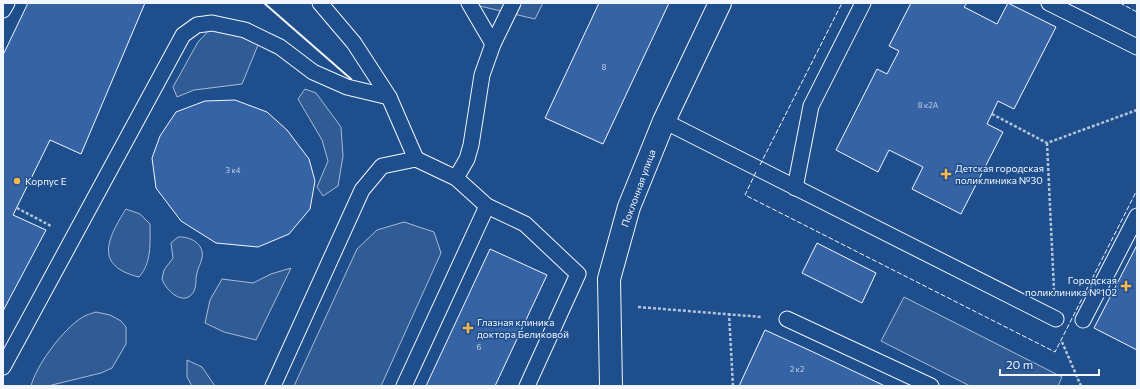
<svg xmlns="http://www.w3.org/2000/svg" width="1140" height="389" font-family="Commissioner,sans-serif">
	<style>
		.green { fill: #305b95; stroke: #a8bbd7 }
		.building { fill: #3563a3; stroke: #f2f6ff }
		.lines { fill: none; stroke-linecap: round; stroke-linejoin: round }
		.lane-casing { stroke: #f2f6ff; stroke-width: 17 }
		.street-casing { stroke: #f2f6ff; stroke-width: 24 }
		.path { stroke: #b3c4dc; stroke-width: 2.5; stroke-dasharray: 3 2; stroke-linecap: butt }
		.lane { stroke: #1f4e8c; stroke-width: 15 }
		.street { stroke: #1f4e8c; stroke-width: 22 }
		.fence { stroke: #f2f6ff; stroke-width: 1; stroke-dasharray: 5 2; stroke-linecap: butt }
		.wall { stroke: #f2f6ff; stroke-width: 2 }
		.poi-dot { fill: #ffb74d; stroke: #1f4e8c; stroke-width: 1.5 }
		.labels { text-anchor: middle; stroke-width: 3; stroke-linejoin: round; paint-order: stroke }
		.number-label { font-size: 8px; fill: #c3d1e8 }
		.poi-label { font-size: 10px; fill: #f2f6ff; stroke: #1f4e8c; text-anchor: start }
		.street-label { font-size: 10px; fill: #f2f6ff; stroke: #1f4e8c }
	</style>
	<rect width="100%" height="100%" fill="#1f4e8c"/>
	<g class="green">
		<path d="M467 3H543L535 19Z"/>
		<path d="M212 27 243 32 258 45 242 84 194 90 177 97 173 87 198 42Z"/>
		<path d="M305 89 316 93 341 127 343 156 338 186 323 196 317 187 328 161 322 140 298 99Z"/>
		<path d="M126 209 140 214 150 224C150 242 152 263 139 277 94 266 107 239 126 209Z"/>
		<path d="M404 222 434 232 441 253 381 386H294L357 249 377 230Z"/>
		<path d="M178 237C190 236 205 244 202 258 201 263 198 268 197 273 195 278 197 286 194 291 185 308 166 291 162 279L164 270 173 258 171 243Z"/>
		<path d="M291 268 256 340 224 332 205 323 210 300 222 279 253 283 271 274Z"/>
		<path d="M904 297 1062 377 1058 386H970L881 341Z"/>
		<path d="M96 312 110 315 121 321 126 327V344L112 368 101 373 48 386H31C36 366 60 334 77 321 83 316 89 314 96 312Z"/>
		<path d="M187 360 202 367 215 386H192L187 377Z"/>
	</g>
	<g class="building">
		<path d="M28 3H145L81 154 50 140 13 215 46 230 3 311V55Z"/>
		<path d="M599 3H669L603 144 545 118Z"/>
		<path d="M911 3H967L964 7 997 24 1008 3 1056 27 1014 109 998 101 987 124 1003 132 961 214 912 189 923 167 889 150 878 172 836 150 877 69 887 74 899 51 889 46Z"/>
		<path d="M235 100 267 112 287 130 309 159 315 181 310 209 289 234 258 247 216 243 181 221 156 188 152 158 160 136 176 112 205 101Z"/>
		<path d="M817 243 876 273 862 303 802 273Z"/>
		<path d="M1137 245V350L1094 328Z"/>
		<path d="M490 249 547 275 495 386H426Z"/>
		<path d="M765 330 811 351 885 386H739Z"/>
	</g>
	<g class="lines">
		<defs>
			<g id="lane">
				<path d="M320 3 354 43 389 97 416 159"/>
				<path d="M469 3 493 44"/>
				<path d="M1049 3 1137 47"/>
				<path d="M3 10 7 3"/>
				<path d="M664 121 1056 319"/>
				<path d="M456 178 467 159 471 145 482 75 493 44 513 3"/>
				<path d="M795 188 811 106 863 3"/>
				<path d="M787 319 931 386"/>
				<path d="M1083 320 1137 216"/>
				<path d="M3 367 183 35 197 25 212 23 245 30 280 47 313 72 347 87 389 97"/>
				<path d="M273 386 362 190 382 166 416 159 456 178 487 206 525 224 578 274 527 386"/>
				<path d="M404 386 487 206"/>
			</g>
			<path id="street" d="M611 386 609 279 629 207 664 121 720 3"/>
		</defs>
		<use href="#lane" class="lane-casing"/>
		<use href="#street" class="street-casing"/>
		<g class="path">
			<path d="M992 114 1047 143 1137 110"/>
			<path d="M1047 143 1054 290"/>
			<path d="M17 208 51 226"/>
			<path d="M638 307 762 317"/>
			<path d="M729 313 733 386"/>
			<path d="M1062 342 1081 386"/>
		</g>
		<use href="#lane" class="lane"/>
		<use href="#street" class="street"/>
		<g class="fence">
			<path d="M1120 3 1137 12"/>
			<path d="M760 165 842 3"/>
			<path d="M756 172 745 195 1055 352 1137 190"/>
		</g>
		<path class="wall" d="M264 3 351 79"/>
	</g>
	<g class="poi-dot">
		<path d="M944 168h4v4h4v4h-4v4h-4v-4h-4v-4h4z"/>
		<circle cx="17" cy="181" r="4"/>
		<path d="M1124 280h4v4h4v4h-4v4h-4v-4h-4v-4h4z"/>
		<path d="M466 322h4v4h4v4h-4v4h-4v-4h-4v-4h4z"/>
	</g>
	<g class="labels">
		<g class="number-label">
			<text x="604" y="70">8</text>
			<text x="928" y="108">8 к2А</text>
			<text x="233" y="173">3 к4</text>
			<text x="479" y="350">6</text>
			<text x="797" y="372">2 к2</text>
		</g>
		<g class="poi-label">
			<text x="955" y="172">Детская городская<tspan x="955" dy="12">поликлиника №30</tspan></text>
			<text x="25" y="185">Корпус E</text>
			<text x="1117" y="284" text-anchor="end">Городская<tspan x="1117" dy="12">поликлиника №102</tspan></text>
			<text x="477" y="326">Глазная клиника<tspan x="477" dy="12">доктора Беликовой</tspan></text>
		</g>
		<g class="street-label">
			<text transform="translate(638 188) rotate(-70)" y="4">Поклонная улица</text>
		</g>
	</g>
	<rect width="1140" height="389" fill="none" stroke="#f2f6ff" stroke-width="8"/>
	<path d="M1000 369v6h99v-6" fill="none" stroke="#f2f6ff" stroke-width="2"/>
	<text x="1006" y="369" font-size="12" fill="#f2f6ff" stroke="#1f4e8c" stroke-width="3" paint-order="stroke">20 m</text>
</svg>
